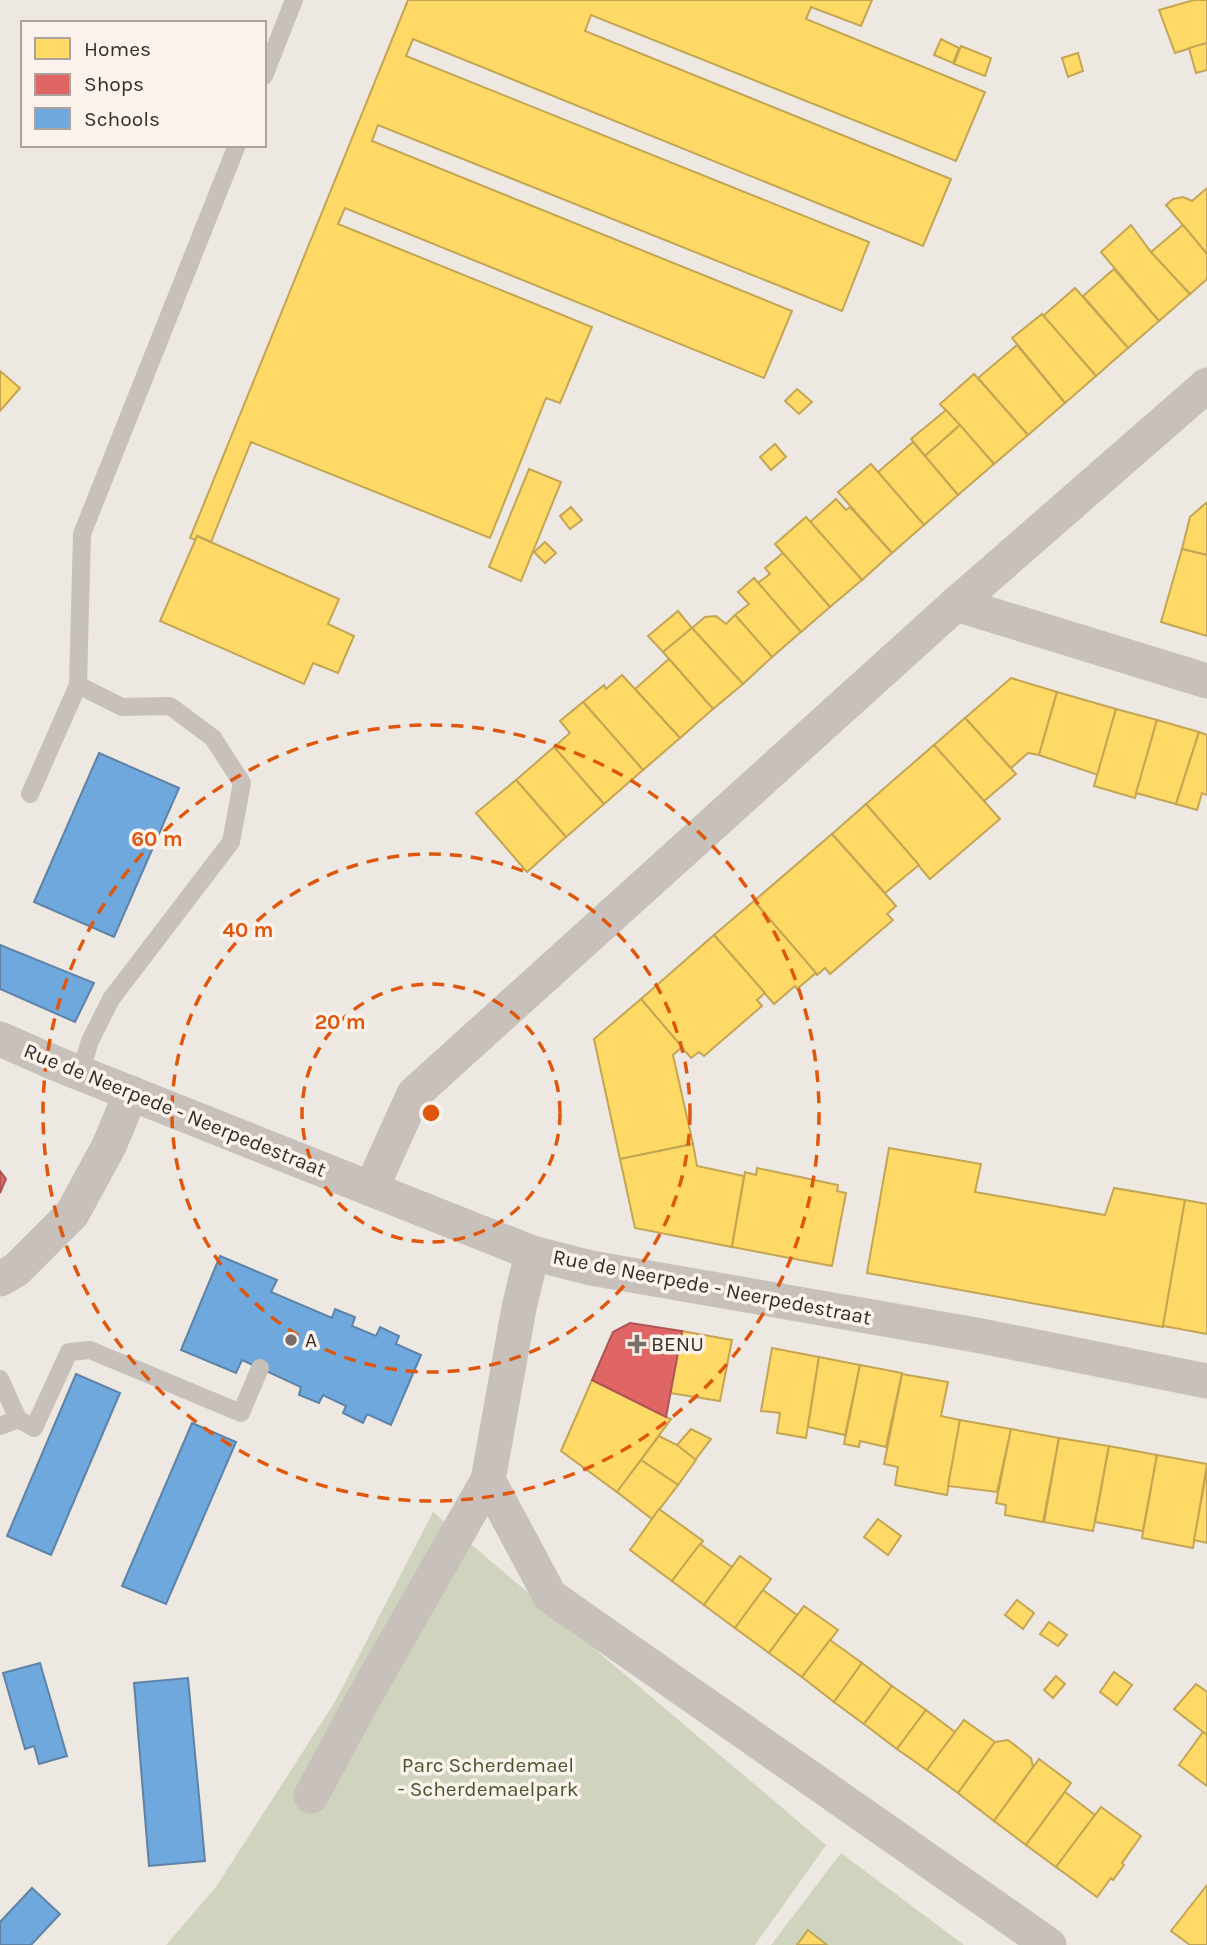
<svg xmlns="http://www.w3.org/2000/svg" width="1207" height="1945" font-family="Karla,sans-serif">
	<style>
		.green { fill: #d0d3bd }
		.homes { fill: #ffd966; stroke: #c3a554; stroke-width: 2 }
		.shops { fill: #e06666; stroke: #ae5554; stroke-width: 2 }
		.schools { fill: #6fa8dc; stroke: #5e83a6; stroke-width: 2 }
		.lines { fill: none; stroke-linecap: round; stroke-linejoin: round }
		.lane { stroke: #c7c0bb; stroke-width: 18 }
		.street { stroke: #c7c0bb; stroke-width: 35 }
		.ring { fill: none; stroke: #df570d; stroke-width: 3.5; stroke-dasharray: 12 9 }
		.poi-dot { fill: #786e6a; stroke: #faf2eb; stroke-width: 2.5 }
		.labels { text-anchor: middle; stroke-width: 7; stroke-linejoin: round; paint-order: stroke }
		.street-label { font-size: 21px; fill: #382d29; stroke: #faf2eb }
		.poi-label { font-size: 21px; fill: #382d29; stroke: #faf2eb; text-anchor: start }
		.park-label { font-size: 21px; fill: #49552e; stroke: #faf2eb }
		.centre { fill: #df570d; stroke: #faf2eb; stroke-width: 3.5 }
		.ring-label { font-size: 21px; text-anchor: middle; font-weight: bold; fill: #df570d; stroke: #faf2eb; stroke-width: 7; stroke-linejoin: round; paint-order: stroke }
	</style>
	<rect width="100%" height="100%" fill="#eee8e2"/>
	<g class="green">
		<path d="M433 1512 826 1845 755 1945H166L216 1887 336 1700Z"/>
		<path d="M841 1853 964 1945H771Z"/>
	</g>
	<g class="homes">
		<path d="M408 0H872L861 26 811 7 806 19 985 92 956 161 591 15 585 31 951 179 923 246 413 39 406 56 869 242 842 311 378 125 372 141 792 311 764 378 345 208 338 224 592 327 560 403 546 398 490 538 251 442 211 542 197 536 196 540 190 538Z"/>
		<path d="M1194 0H1207V43L1175 53 1159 10Z"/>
		<path d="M941 39 959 48 953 63 934 55Z"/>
		<path d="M1207 43V70L1196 73 1189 48Z"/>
		<path d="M961 46 991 58 985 76 954 64Z"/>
		<path d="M1078 53 1083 71 1068 77 1062 58Z"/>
		<path d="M1207 188V254L1166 205 1173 199 1183 197 1192 201Z"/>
		<path d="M1131 225 1151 252 1190 294 1159 321 1101 252Z"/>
		<path d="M1183 225 1207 254V279L1190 294 1151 252Z"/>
		<path d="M1114 269 1159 321 1128 348 1083 296Z"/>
		<path d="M1075 288 1128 348 1096 376 1043 316Z"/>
		<path d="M1042 314 1096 376 1065 403 1012 338Z"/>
		<path d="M1017 345 1065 403 1028 435 978 378Z"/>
		<path d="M0 371 20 388 0 411Z"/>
		<path d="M974 374 1028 435 994 464 940 404Z"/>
		<path d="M797 389 812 402 799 414 785 401Z"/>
		<path d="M946 410 960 425 925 456 911 439Z"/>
		<path d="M960 425 994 464 958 495 925 456Z"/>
		<path d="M913 442 958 495 924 525 878 472Z"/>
		<path d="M775 444 786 457 771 470 760 457Z"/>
		<path d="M871 464 924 525 892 553 838 492Z"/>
		<path d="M529 469 561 482 521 581 489 567Z"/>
		<path d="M836 499 846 510 850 507 892 553 862 580 810 522Z"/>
		<path d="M1207 502V555L1182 549 1190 517Z"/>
		<path d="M571 507 582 520 570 529 560 516Z"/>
		<path d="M806 517 862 580 830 607 775 544Z"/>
		<path d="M197 536 339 599 328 624 354 636 338 673 313 663 304 684 160 621Z"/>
		<path d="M545 542 556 553 545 563 534 552Z"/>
		<path d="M1182 549 1207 555V636L1161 622Z"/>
		<path d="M783 553 830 607 801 632 758 583 770 574 765 568Z"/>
		<path d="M754 578 801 632 772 657 735 615 749 604 738 592Z"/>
		<path d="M678 611 692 628 663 652 648 636Z"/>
		<path d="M735 615 772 657 743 684 692 628 705 617 716 616 726 624Z"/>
		<path d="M692 628 743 684 713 709 663 652Z"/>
		<path d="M669 659 713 709 680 738 635 689Z"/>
		<path d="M622 675 680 738 643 770 583 702 604 685 606 689Z"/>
		<path d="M1011 678 1057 692 1039 755 1028 753 1011 768 965 718Z"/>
		<path d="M1057 692 1116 709 1098 775 1039 755Z"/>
		<path d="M583 702 643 770 604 804 554 747 570 733 560 721Z"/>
		<path d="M1116 709 1157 720 1135 798 1094 786Z"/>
		<path d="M965 718 1016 774 984 801 934 745Z"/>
		<path d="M1157 720 1199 732 1176 804 1136 793Z"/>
		<path d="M1199 732 1207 735V795L1202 793 1197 810 1176 804Z"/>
		<path d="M934 745 1000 819 930 879 866 804Z"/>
		<path d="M554 747 604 804 566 837 516 780Z"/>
		<path d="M516 780 566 837 527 872 476 813Z"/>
		<path d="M866 804 919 865 885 893 832 834Z"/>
		<path d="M832 834 896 906 887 914 893 920 830 974 825 968 817 975 754 901Z"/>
		<path d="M754 901 816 973 797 989 795 986 774 1004 714 935Z"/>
		<path d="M714 935 765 993 757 1000 762 1006 704 1056 699 1052 691 1058 641 999Z"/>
		<path d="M641 999 682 1047 673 1055 693 1144 620 1159 594 1039Z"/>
		<path d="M693 1144 697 1166 744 1176 732 1247 635 1228 620 1159Z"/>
		<path d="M889 1148 981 1164 975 1192 1105 1215 1114 1188 1185 1200 1163 1327 867 1273Z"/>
		<path d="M757 1168 838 1185 837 1191 846 1193 832 1266 732 1247 745 1172 756 1175Z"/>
		<path d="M1185 1200 1207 1204V1334L1163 1326Z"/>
		<path d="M682 1331 732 1340 720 1401 670 1393Z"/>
		<path d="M772 1348 819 1357 806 1438 777 1433 780 1413 761 1411Z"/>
		<path d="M819 1357 860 1365 845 1435 808 1427Z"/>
		<path d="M860 1365 902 1373 886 1447 860 1441 859 1447 844 1444Z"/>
		<path d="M902 1374 948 1382 941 1416 960 1420 947 1495 895 1485 898 1467 884 1464Z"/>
		<path d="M592 1380 671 1419 617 1492 561 1451Z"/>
		<path d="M960 1420 1011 1429 997 1492 948 1486Z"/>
		<path d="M691 1429 711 1439 695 1460 677 1445Z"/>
		<path d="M1011 1429 1059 1438 1043 1522 1005 1515 1006 1505 996 1503Z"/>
		<path d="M659 1436 677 1445 696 1460 678 1485 641 1460Z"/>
		<path d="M1059 1438 1109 1446 1093 1531 1044 1522Z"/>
		<path d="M1109 1446 1157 1455 1143 1531 1095 1522Z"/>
		<path d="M1157 1455 1207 1464 1193 1548 1142 1538Z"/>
		<path d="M641 1460 678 1485 652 1519 617 1492Z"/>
		<path d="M1207 1469V1543L1194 1540Z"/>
		<path d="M659 1509 703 1541 672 1581 630 1550Z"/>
		<path d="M878 1519 901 1536 888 1555 864 1537Z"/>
		<path d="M700 1544 732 1567 704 1605 672 1581Z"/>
		<path d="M740 1556 771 1579 735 1628 704 1605Z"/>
		<path d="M763 1590 797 1615 769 1653 735 1628Z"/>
		<path d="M1017 1600 1034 1613 1023 1629 1005 1615Z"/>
		<path d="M804 1606 838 1630 802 1677 769 1653Z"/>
		<path d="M1049 1622 1067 1635 1058 1646 1040 1634Z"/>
		<path d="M830 1640 862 1663 834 1702 802 1677Z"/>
		<path d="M862 1663 892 1686 864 1724 834 1702Z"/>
		<path d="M1114 1672 1132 1685 1117 1705 1100 1692Z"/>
		<path d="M1056 1676 1065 1684 1053 1698 1044 1690Z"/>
		<path d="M1196 1684 1207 1692V1735L1174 1709Z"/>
		<path d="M892 1686 926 1710 897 1749 864 1724Z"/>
		<path d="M926 1710 955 1732 927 1770 897 1749Z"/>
		<path d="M964 1720 995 1742 958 1793 927 1770Z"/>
		<path d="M1203 1732 1207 1735V1786L1179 1765Z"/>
		<path d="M1008 1740 1031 1758 1033 1767 994 1821 958 1793 995 1742Z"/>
		<path d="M1039 1759 1071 1783 1026 1845 994 1821Z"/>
		<path d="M1065 1792 1095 1815 1056 1867 1026 1845Z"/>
		<path d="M1101 1807 1141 1836 1122 1863 1124 1865 1113 1880 1111 1878 1097 1897 1056 1867Z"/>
		<path d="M1207 1885V1945H1190L1171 1931Z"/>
		<path d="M808 1930 827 1945H797Z"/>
	</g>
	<g class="shops">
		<path d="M0 1171 6 1179 0 1193Z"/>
		<path d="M630 1323 682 1331 666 1417 592 1380 613 1332Z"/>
	</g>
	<g class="schools">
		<path d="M99 753 179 788 114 937 34 902Z"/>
		<path d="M0 945 94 983 75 1022 0 989Z"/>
		<path d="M220 1256 277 1280 271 1292 332 1318 335 1309 355 1317 352 1326 376 1336 380 1327 399 1336 396 1344 421 1355 391 1425 367 1414 363 1423 343 1413 346 1406 323 1395 319 1403 299 1395 301 1387 242 1360 236 1373 181 1350Z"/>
		<path d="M76 1374 120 1393 51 1555 7 1536Z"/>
		<path d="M192 1423 236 1442 166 1604 122 1586Z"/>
		<path d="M40 1663 67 1756 39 1764 34 1746 25 1749 3 1673Z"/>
		<path d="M188 1678 205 1861 149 1866 134 1683Z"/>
		<path d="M32 1888 60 1914 31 1945H0V1922Z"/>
	</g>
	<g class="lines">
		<g class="lane">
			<path d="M264 76 294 0"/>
			<path d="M30 794 78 685"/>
			<path d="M80 1073 90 1041 111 999 231 842 242 783 213 738 170 706 122 707 78 685 82 534 237 145"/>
			<path d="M0 1379 18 1419 34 1428 69 1352 90 1350 241 1413 260 1368"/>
			<path d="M0 1426 18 1419"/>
		</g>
		<g class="street">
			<path d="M956 604 1207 681"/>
			<path d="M0 1039 57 1064 532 1253 591 1268 976 1335 1207 1381"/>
			<path d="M371 1189 414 1094 956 604 1207 385"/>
			<path d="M532 1253 519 1308 488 1480 550 1596 1049 1945"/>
			<path d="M0 1279 16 1270 72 1214 109 1146 131 1093"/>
			<path d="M311 1796 361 1703 488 1480"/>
		</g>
	</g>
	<g class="ring">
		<circle cx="431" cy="1113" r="129"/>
		<circle cx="431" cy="1113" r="259"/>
		<circle cx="431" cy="1113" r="388"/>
	</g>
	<g class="poi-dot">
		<circle cx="291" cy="1340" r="7"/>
		<path d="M633.5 1333.5h7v7h7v7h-7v7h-7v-7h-7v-7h7z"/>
	</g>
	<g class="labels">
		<g class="street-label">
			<text transform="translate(175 1110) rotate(22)" y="7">Rue de Neerpede - Neerpedestraat</text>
			<text transform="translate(712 1287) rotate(11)" y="7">Rue de Neerpede - Neerpedestraat</text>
		</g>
		<g class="poi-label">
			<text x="305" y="1347">A</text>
			<text x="651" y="1351">BENU</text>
		</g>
		<g class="park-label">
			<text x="488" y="1772">Parc Scherdemael<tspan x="488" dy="24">- Scherdemaelpark</tspan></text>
		</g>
	</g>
	<circle cx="431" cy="1113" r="10" class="centre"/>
	<g class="ring-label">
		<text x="157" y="846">60 m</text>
		<text x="248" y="937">40 m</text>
		<text x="340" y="1029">20 m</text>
	</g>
	<rect x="21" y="21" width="245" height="126" fill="#faf2eb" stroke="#aca39d" stroke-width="2"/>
	<rect x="35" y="38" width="35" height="21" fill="#ffd966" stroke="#aca39d" stroke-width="2"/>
	<text x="84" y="56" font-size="21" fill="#382d29">Homes</text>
	<rect x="35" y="74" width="35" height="21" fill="#e06666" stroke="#aca39d" stroke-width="2"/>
	<text x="84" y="91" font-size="21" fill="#382d29">Shops</text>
	<rect x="35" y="108" width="35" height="21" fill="#6fa8dc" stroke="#aca39d" stroke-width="2"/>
	<text x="84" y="126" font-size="21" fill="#382d29">Schools</text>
</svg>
